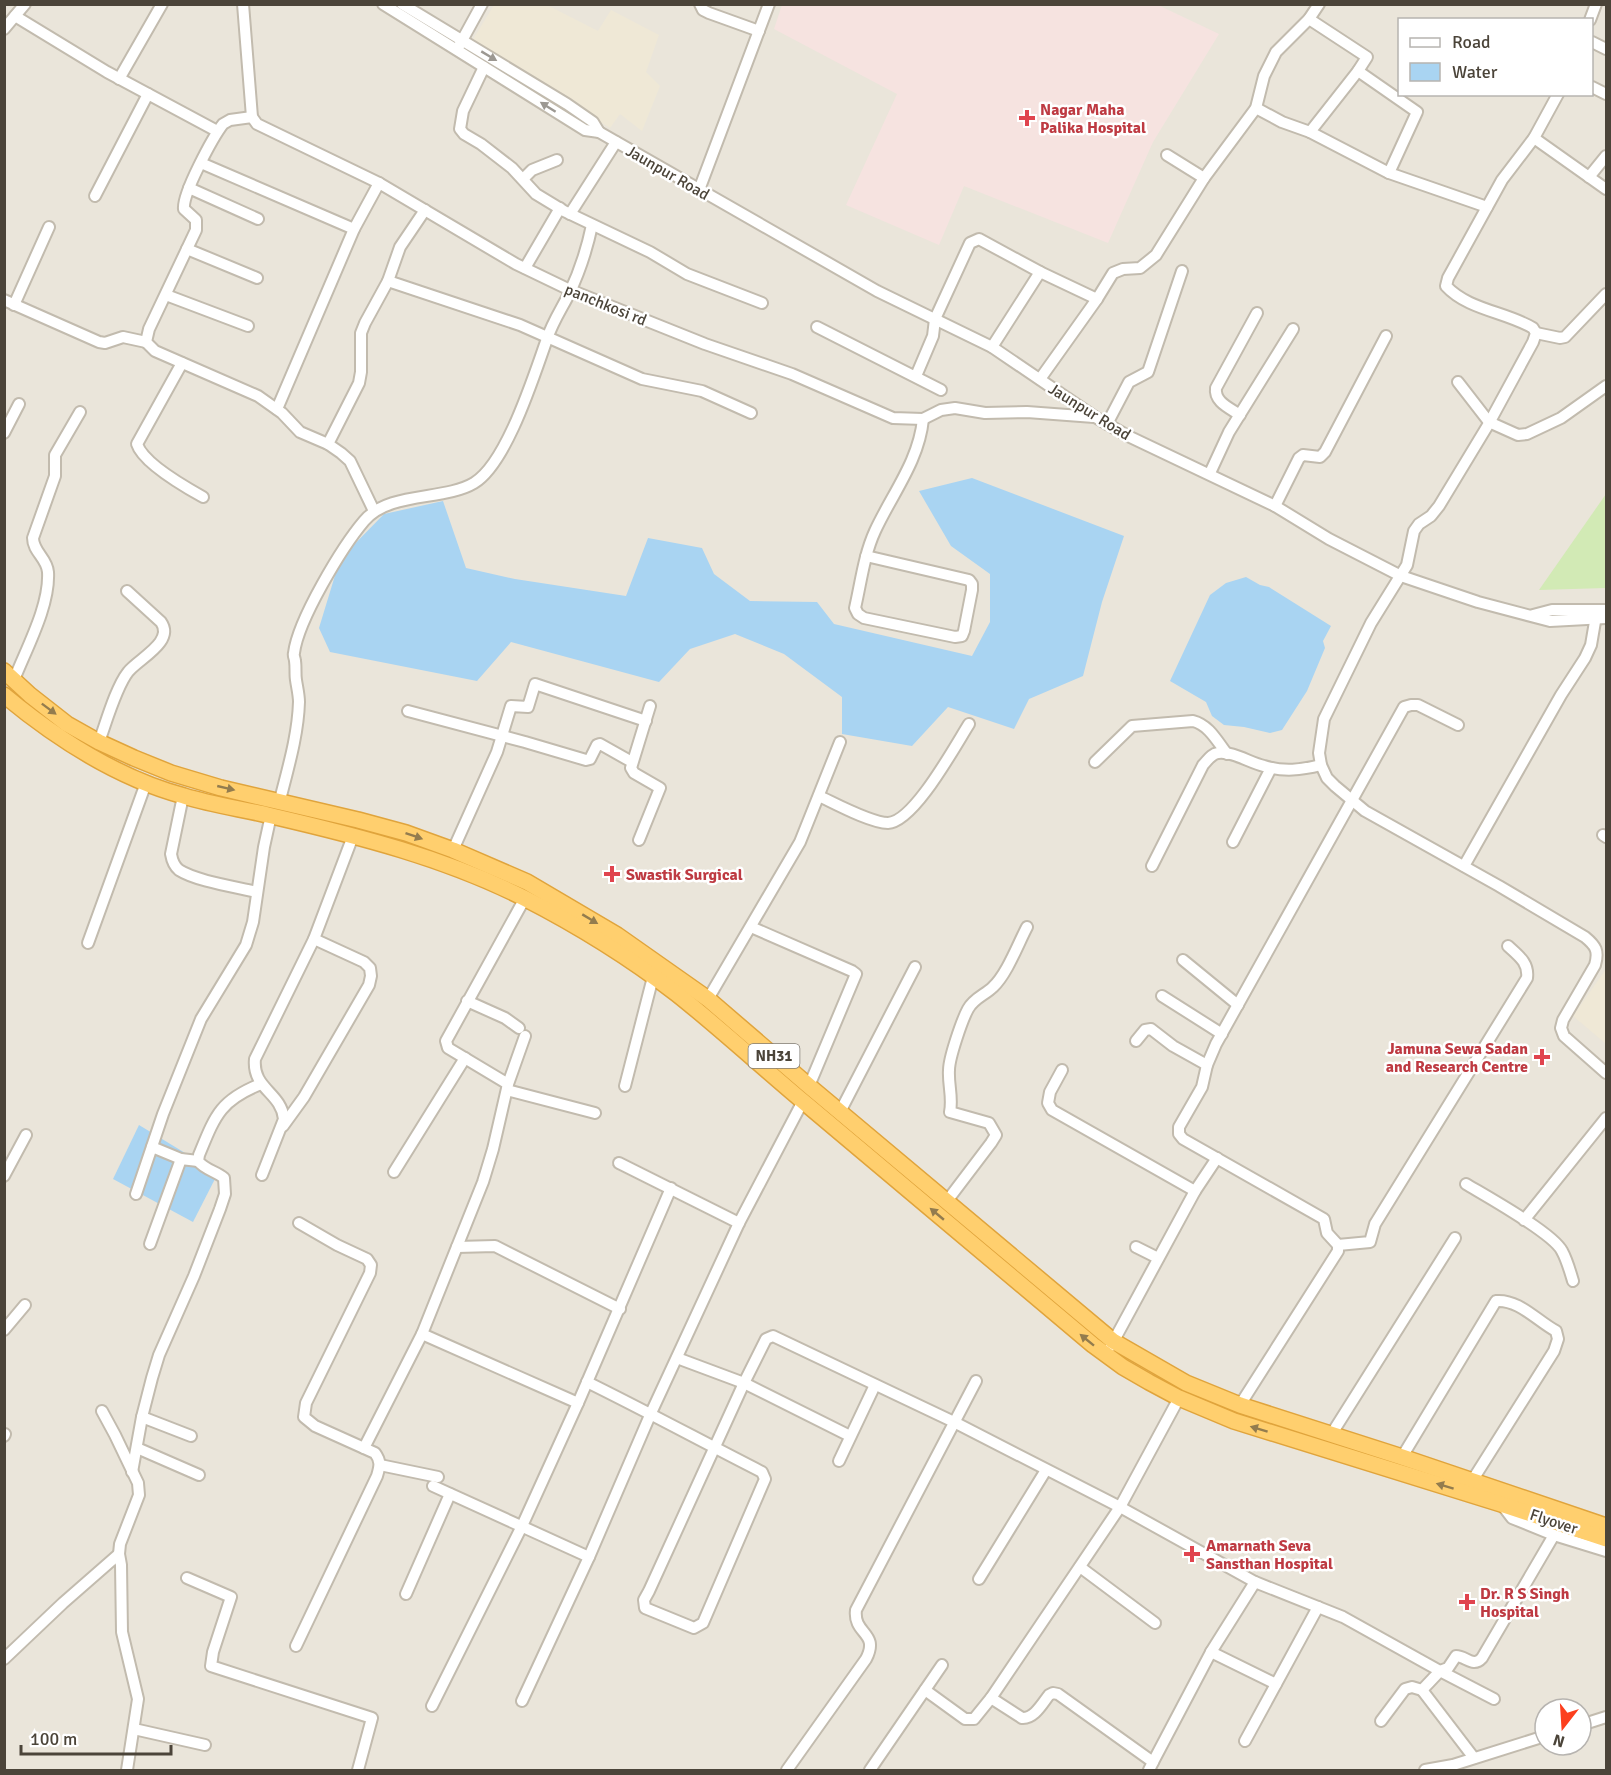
<svg xmlns="http://www.w3.org/2000/svg" width="1611" height="1775" font-family="Signika,sans-serif">
	<style>
		.residential { fill: #eae5da; fill-rule: evenodd }
		.education { fill: #efe8d6 }
		.medical { fill: #f6e3e0 }
		.green { fill: #d2eab5 }
		.water { fill: #a9d4f2 }
		.lines { fill: none; stroke-linecap: round; stroke-linejoin: round }
		.minor-casing { stroke: #c2bbae; stroke-width: 14 }
		.highway-casing { stroke: #e0a43c; stroke-width: 18 }
		.minor { stroke: #fff; stroke-width: 10 }
		.highway { stroke: #ffcf6e; stroke-width: 15 }
		.oneway { fill: #9c9892 }
		.oneway2 { fill: #937c4e }
		.health-dot { fill: #e0444e; stroke: #fff; stroke-width: 2 }
		.labels { text-anchor: middle; stroke-width: 5; stroke-linejoin: round; paint-order: stroke }
		.shield { fill: #fff; stroke: #817c74; stroke-width: 1.5 }
		.shield-label { font-size: 15px; font-weight: bold; fill: #4b4439 }
		.health-label { font-size: 16px; font-weight: bold; fill: #be3a42; stroke: #fff; text-anchor: start }
		.street-label { font-size: 16px; fill: #4b4439; stroke: #fff }
	</style>
	<rect width="100%" height="100%" fill="#f6f3ec"/>
	<path class="residential" d="M5 5H1606V1770H5ZM1400 20H1592V94H1400ZM1545 1709H1581V1745H1545Z"/>
	<g class="education">
		<path d="M494 5H547L598 31 611 10 659 35 646 72 660 86 642 131 620 114 610 128 472 41Z"/>
		<path d="M1606 969V1044L1573 1016Z"/>
	</g>
	<path class="medical" d="M1158 5 1219 34 1153 142 1108 243 964 186 939 245 846 205 897 94 774 29 782 5Z"/>
	<path class="green" d="M1606 494V588L1539 590Z"/>
	<g class="water">
		<path d="M972 478 1124 536 1102 602 1083 676 1029 699 1014 729 948 707 912 746 842 734V697L784 654 735 634 690 649 659 682 511 642 477 681 330 652 319 628 340 559 384 514 443 501 466 568 515 579 626 596 648 538 702 548 714 574 750 601 817 602 834 624 972 656 990 622V574L951 546 919 491Z"/>
		<path d="M1246 577 1260 585 1269 587 1331 626 1323 641 1325 648 1307 691 1282 730 1270 733 1244 727 1224 725 1212 716 1206 702 1170 681 1210 595 1226 583Z"/>
		<path d="M139 1125 218 1173 193 1222 113 1179Z"/>
	</g>
	<g class="lines">
		<defs>
			<g id="minor">
				<path d="M243 4 252 117 257 124 379 183 516 264 570 290 705 344 792 374 893 418 923 419 941 410 955 408 985 413 1027 412 1094 417"/>
				<path d="M383 4 585 130 599 132 877 291 992 347 1095 417 1128 436 1275 506 1329 539 1401 576 1478 602 1550 621 1606 618"/>
				<path d="M402 4 567 104 593 122 599 132"/>
				<path d="M700 4 703 10 709 13 759 31"/>
				<path d="M15 16 107 72 217 131"/>
				<path d="M1309 19 1367 57 1358 71 1310 132"/>
				<path d="M1590 20 1596 4"/>
				<path d="M4 29 25 4"/>
				<path d="M1592 42 1606 49"/>
				<path d="M459 46 482 4"/>
				<path d="M484 67 463 111 460 129 464 134 481 144 512 168 536 194 564 211 650 252 687 274 762 303"/>
				<path d="M1358 71 1417 112 1389 173 1487 207"/>
				<path d="M119 79 162 4"/>
				<path d="M1592 87 1606 94"/>
				<path d="M1558 94 1534 138 1502 180 1448 278 1446 286C1468 310 1507 312 1533 328L1536 333 1533 342 1488 425 1439 506 1431 516 1419 524 1414 531 1407 565 1371 623 1324 719 1319 753 1321 765 1327 778 1335 786 1365 811 1499 886 1585 937C1596 946 1599 951 1595 965L1563 1020 1561 1028 1564 1036 1606 1073"/>
				<path d="M1256 108 1282 122 1310 132 1389 173"/>
				<path d="M252 117 230 120 223 124C213 137 182 194 184 209L196 220V230L149 329 146 342 155 351 258 396 282 413 300 432 328 444 341 453 350 461 374 511"/>
				<path d="M1534 138 1606 189"/>
				<path d="M1167 155 1204 178"/>
				<path d="M201 163 354 229"/>
				<path d="M1589 177 1606 156"/>
				<path d="M523 179 532 170 557 160"/>
				<path d="M189 188 258 219"/>
				<path d="M699 190 769 4"/>
				<path d="M95 196 148 94"/>
				<path d="M570 214 616 142"/>
				<path d="M187 249 257 278"/>
				<path d="M525 268 560 208"/>
				<path d="M388 281 520 325 642 379 702 391 751 413"/>
				<path d="M166 295 248 326"/>
				<path d="M4 300 99 342 105 343 123 337 146 342"/>
				<path d="M14 305 49 227"/>
				<path d="M817 327 941 390"/>
				<path d="M1536 333 1560 338 1565 337 1606 294"/>
				<path d="M992 347 1040 272"/>
				<path d="M182 363 137 444C143 463 185 487 203 497"/>
				<path d="M916 376 933 336 935 319 970 243 979 239 1040 272 1097 299"/>
				<path d="M1040 379 1097 299 1113 273 1123 269 1140 268 1156 255 1204 178 1256 108 1264 76 1276 52 1309 19 1319 4"/>
				<path d="M1458 382 1489 422 1518 435 1527 434 1561 418 1606 386"/>
				<path d="M277 409 354 229 379 183"/>
				<path d="M1240 415C1230 408 1214 402 1216 388L1257 313"/>
				<path d="M1107 424 1129 382 1148 372 1182 271"/>
				<path d="M4 433 19 404"/>
				<path d="M328 444 359 383 361 372V333L365 323 388 281 400 247 425 210"/>
				<path d="M1210 473 1229 432 1293 329"/>
				<path d="M1275 506 1299 458 1303 455 1320 457 1325 452 1386 336"/>
				<path d="M866 556 969 580 972 584V590L964 631 962 636 955 637 864 618 858 614 855 608C861 582 864 555 875 531 892 494 919 461 923 419"/>
				<path d="M1533 615 1552 610H1606"/>
				<path d="M14 680C26 649 50 606 48 572 47 558 33 552 33 538L55 476V455L80 412"/>
				<path d="M408 711 525 742 586 760 590 759 597 745 600 744 632 762"/>
				<path d="M99 742C106 723 116 687 128 672 138 659 175 642 161 622L127 591"/>
				<path d="M1095 762 1132 726 1193 721C1209 725 1217 741 1227 754"/>
				<path d="M183 796 171 854C172 860 174 866 179 870 196 881 236 887 257 892"/>
				<path d="M819 796C836 804 871 823 888 823 914 822 955 746 969 724"/>
				<path d="M280 800C288 768 298 735 299 702 299 695 297 687 296 680 295 674 296 667 295 661 295 658 293 656 294 653 298 620 342 547 364 521 389 491 444 501 474 483 507 463 534 375 547 339 552 323 562 308 569 294 580 271 587 249 592 225"/>
				<path d="M1603 835 1606 837"/>
				<path d="M639 840 660 788 634 773 631 768 650 706"/>
				<path d="M1233 842 1271 768"/>
				<path d="M453 850 497 752 511 706 528 707 535 684 646 721"/>
				<path d="M1152 866 1203 765C1208 760 1211 754 1218 753 1233 751 1250 763 1264 766 1284 772 1301 770 1321 765"/>
				<path d="M1464 866 1561 695 1585 658 1591 645 1597 610"/>
				<path d="M751 927 852 971 856 974 809 1086"/>
				<path d="M88 943 146 783"/>
				<path d="M1183 960 1238 1005"/>
				<path d="M1162 996 1222 1034"/>
				<path d="M708 999 800 842 840 742"/>
				<path d="M467 1001 505 1018 519 1028"/>
				<path d="M525 1036 508 1084 493 1149 483 1182 422 1334 578 1403"/>
				<path d="M1136 1041 1145 1030 1151 1029 1173 1046 1207 1065"/>
				<path d="M1062 1070 1050 1092 1048 1103 1052 1110 1195 1191"/>
				<path d="M508 1084 448 1048 446 1041 525 898"/>
				<path d="M625 1086 653 977"/>
				<path d="M507 1090 595 1113"/>
				<path d="M840 1112 915 967"/>
				<path d="M283 1126 304 1097 369 985 371 976 370 968 364 962 314 939"/>
				<path d="M152 1147 181 1159 198 1161"/>
				<path d="M619 1163 739 1223"/>
				<path d="M394 1172 465 1058"/>
				<path d="M262 1175 284 1119C281 1092 252 1089 255 1059L314 939 353 836"/>
				<path d="M4 1176 26 1135"/>
				<path d="M1466 1184C1486 1196 1553 1233 1562 1251 1567 1260 1570 1271 1573 1281"/>
				<path d="M136 1194 163 1114 201 1019 246 945 253 922 264 847 271 815"/>
				<path d="M947 1201 991 1143 996 1135 989 1123 950 1112C953 1097 948 1085 949 1070 949 1058 962 1020 968 1009 974 998 985 995 993 987 1007 974 1018 944 1027 927"/>
				<path d="M1524 1220 1606 1118"/>
				<path d="M150 1244 181 1159"/>
				<path d="M1338 1245 1370 1242 1375 1224 1527 978C1529 963 1519 956 1508 946"/>
				<path d="M457 1247 495 1246 620 1309"/>
				<path d="M1136 1247 1158 1258"/>
				<path d="M4 1330 25 1305"/>
				<path d="M1111 1346 1195 1191 1217 1158"/>
				<path d="M677 1358 744 1383 850 1436"/>
				<path d="M587 1382C646 1411 703 1442 762 1472L765 1479 703 1623 694 1628 645 1608 644 1600 649 1591 744 1383 766 1339 773 1336 954 1422 1120 1507 1255 1582 1211 1652 1153 1762"/>
				<path d="M1240 1405 1338 1251V1245L1327 1233 1324 1219 1183 1139 1179 1134V1127L1202 1087 1207 1065 1216 1044 1404 707 1411 705H1418L1458 725"/>
				<path d="M102 1411 115 1435 138 1483 139 1495 120 1544 119 1554 121 1565 122 1632 138 1699 127 1770"/>
				<path d="M142 1417 191 1436"/>
				<path d="M1331 1435 1455 1238"/>
				<path d="M4 1436 5 1434"/>
				<path d="M137 1448 199 1475"/>
				<path d="M364 1448 422 1334"/>
				<path d="M1402 1457 1496 1301C1519 1299 1537 1321 1556 1331L1558 1339 1554 1351 1472 1481"/>
				<path d="M839 1461 875 1385"/>
				<path d="M380 1465 438 1477"/>
				<path d="M132 1472 142 1417 152 1378 159 1355 194 1276 220 1209 225 1194 224 1178C216 1171 205 1170 198 1161L199 1155C215 1116 220 1100 261 1084"/>
				<path d="M433 1486 589 1557"/>
				<path d="M1502 1505 1512 1518 1554 1535 1606 1551"/>
				<path d="M1080 1567 1155 1623"/>
				<path d="M187 1578 231 1597 213 1652 211 1666 372 1718 358 1770"/>
				<path d="M979 1579 1046 1470"/>
				<path d="M1255 1582 1343 1617 1440 1671 1448 1668 1456 1656C1466 1656 1473 1668 1482 1658L1554 1535"/>
				<path d="M406 1594 450 1494"/>
				<path d="M296 1646 377 1476C380 1466 381 1461 375 1453L315 1426 304 1417 306 1403 370 1273 371 1265 367 1259 337 1245 299 1223"/>
				<path d="M1211 1652 1276 1684"/>
				<path d="M4 1659 63 1603 119 1554"/>
				<path d="M925 1690 965 1719H974L991 1698 1120 1507 1179 1398"/>
				<path d="M1422 1690 1474 1758"/>
				<path d="M991 1698 1022 1718C1034 1719 1042 1704 1049 1695L1053 1693 1058 1694 1153 1762 1149 1770"/>
				<path d="M522 1701 589 1557 651 1413 739 1223 803 1101"/>
				<path d="M432 1706 522 1526 578 1403 671 1188"/>
				<path d="M1381 1721 1405 1689 1412 1687 1422 1690 1440 1671 1494 1699"/>
				<path d="M1581 1725 1606 1717"/>
				<path d="M134 1729 205 1745"/>
				<path d="M1245 1741 1318 1607"/>
				<path d="M787 1770 866 1659C880 1632 853 1635 856 1610L976 1381"/>
				<path d="M870 1770 942 1665"/>
				<path d="M1425 1770 1453 1765 1545 1736"/>
			</g>
			<g id="highway">
				<path d="M4 671 30 695 67 724 99 742 134 758 171 773 221 788 358 820 406 833 453 850 527 882 617 935 708 999 809 1086 1113 1341 1186 1383 1240 1405 1402 1457 1606 1526"/>
				<path d="M4 695C57 739 117 778 184 796 213 805 243 809 272 816 358 836 445 858 524 898 577 925 630 958 677 994 721 1029 762 1067 805 1103 901 1184 997 1264 1093 1345L1123 1367 1149 1382 1179 1398 1234 1421 1501 1504 1606 1539"/>
			</g>
		</defs>
		<use href="#minor" class="minor-casing"/>
		<use href="#highway" class="highway-casing"/>
		<use href="#minor" class="minor"/>
		<use href="#highway" class="highway"/>
	</g>
	<defs><path id="oneway-solid" d="M-6-.8H1V-3.2L6.5 0L1 3.2V.8H-6Z" transform="scale(1.5)"/></defs>
	<g class="oneway">
		<use href="#oneway-solid" transform="translate(489 56) rotate(31)"/>
		<use href="#oneway-solid" transform="translate(548 107) rotate(-148)"/>
	</g>
	<g class="oneway2">
		<use href="#oneway-solid" transform="translate(49 709) rotate(37)"/>
		<use href="#oneway-solid" transform="translate(226 788) rotate(13)"/>
		<use href="#oneway-solid" transform="translate(414 836) rotate(19)"/>
		<use href="#oneway-solid" transform="translate(590 919) rotate(31)"/>
		<use href="#oneway-solid" transform="translate(937 1214) rotate(-140)"/>
		<use href="#oneway-solid" transform="translate(1087 1340) rotate(-141)"/>
		<use href="#oneway-solid" transform="translate(1259 1429) rotate(-163)"/>
		<use href="#oneway-solid" transform="translate(1445 1486) rotate(-163)"/>
	</g>
	<g class="health-dot">
		<path d="M1024 109h6v6h6v6h-6v6h-6v-6h-6v-6h6z"/>
		<path d="M609 865h6v6h6v6h-6v6h-6v-6h-6v-6h6z"/>
		<path d="M1539 1048h6v6h6v6h-6v6h-6v-6h-6v-6h6z"/>
		<path d="M1189 1545h6v6h6v6h-6v6h-6v-6h-6v-6h6z"/>
		<path d="M1464 1593h6v6h6v6h-6v6h-6v-6h-6v-6h6z"/>
	</g>
	<g class="labels">
		<rect class="shield" x="748.5" y="1044" width="51" height="24" rx="4.5"/>
		<g class="shield-label">
			<text x="774" y="1061">NH31</text>
		</g>
		<g class="health-label">
			<text x="1040" y="115">Nagar Maha<tspan x="1040" dy="18">Palika Hospital</tspan></text>
			<text x="626" y="880">Swastik Surgical</text>
			<text x="1528" y="1054" text-anchor="end">Jamuna Sewa Sadan<tspan x="1528" dy="18">and Research Centre</tspan></text>
			<text x="1206" y="1551">Amarnath Seva<tspan x="1206" dy="18">Sansthan Hospital</tspan></text>
			<text x="1480" y="1599">Dr. R S Singh<tspan x="1480" dy="18">Hospital</tspan></text>
		</g>
		<g class="street-label">
			<text transform="translate(668 172) rotate(30)" y="6">Jaunpur Road</text>
			<text transform="translate(606 304) rotate(22)" y="6">panchkosi rd</text>
			<text transform="translate(1090 411) rotate(32)" y="6">Jaunpur Road</text>
			<text transform="translate(1554 1521) rotate(18)" y="6">Flyover</text>
		</g>
	</g>
	<rect width="1611" height="1775" fill="none" stroke="#4b4439" stroke-width="12"/>
	<rect x="1398" y="18" width="195" height="78" fill="#ffffff" stroke="#b7b4b0" stroke-width="1.5"/>
	<rect x="1410" y="38" width="30" height="9" fill="#ffffff" stroke="#b7b4b0" stroke-width="1.5"/>
	<text x="1452" y="48" font-size="18" fill="#4b4439">Road</text>
	<rect x="1410" y="63" width="30" height="18" fill="#a9d4f2" stroke="#b7b4b0" stroke-width="1.5"/>
	<text x="1452" y="78" font-size="18" fill="#4b4439">Water</text>
	<g transform="translate(1563 1727) rotate(197)"><circle r="28" fill="#ffffff" stroke="#b7b4b0" stroke-width="1.5"/>
	<path d="M0-4.5L10 22L0 15L-10 22Z" fill="#fc3f1d"/>
	<text y="-9" font-size="16" font-weight="bold" text-anchor="middle" fill="#4b4439">N</text>
	</g>
	<path d="M21 1745v9h150v-9" fill="none" stroke="#4b4439" stroke-width="3"/>
	<text x="30" y="1745" font-size="18" fill="#4b4439" stroke="#ffffff" stroke-width="4.5" paint-order="stroke">100 m</text>
</svg>
